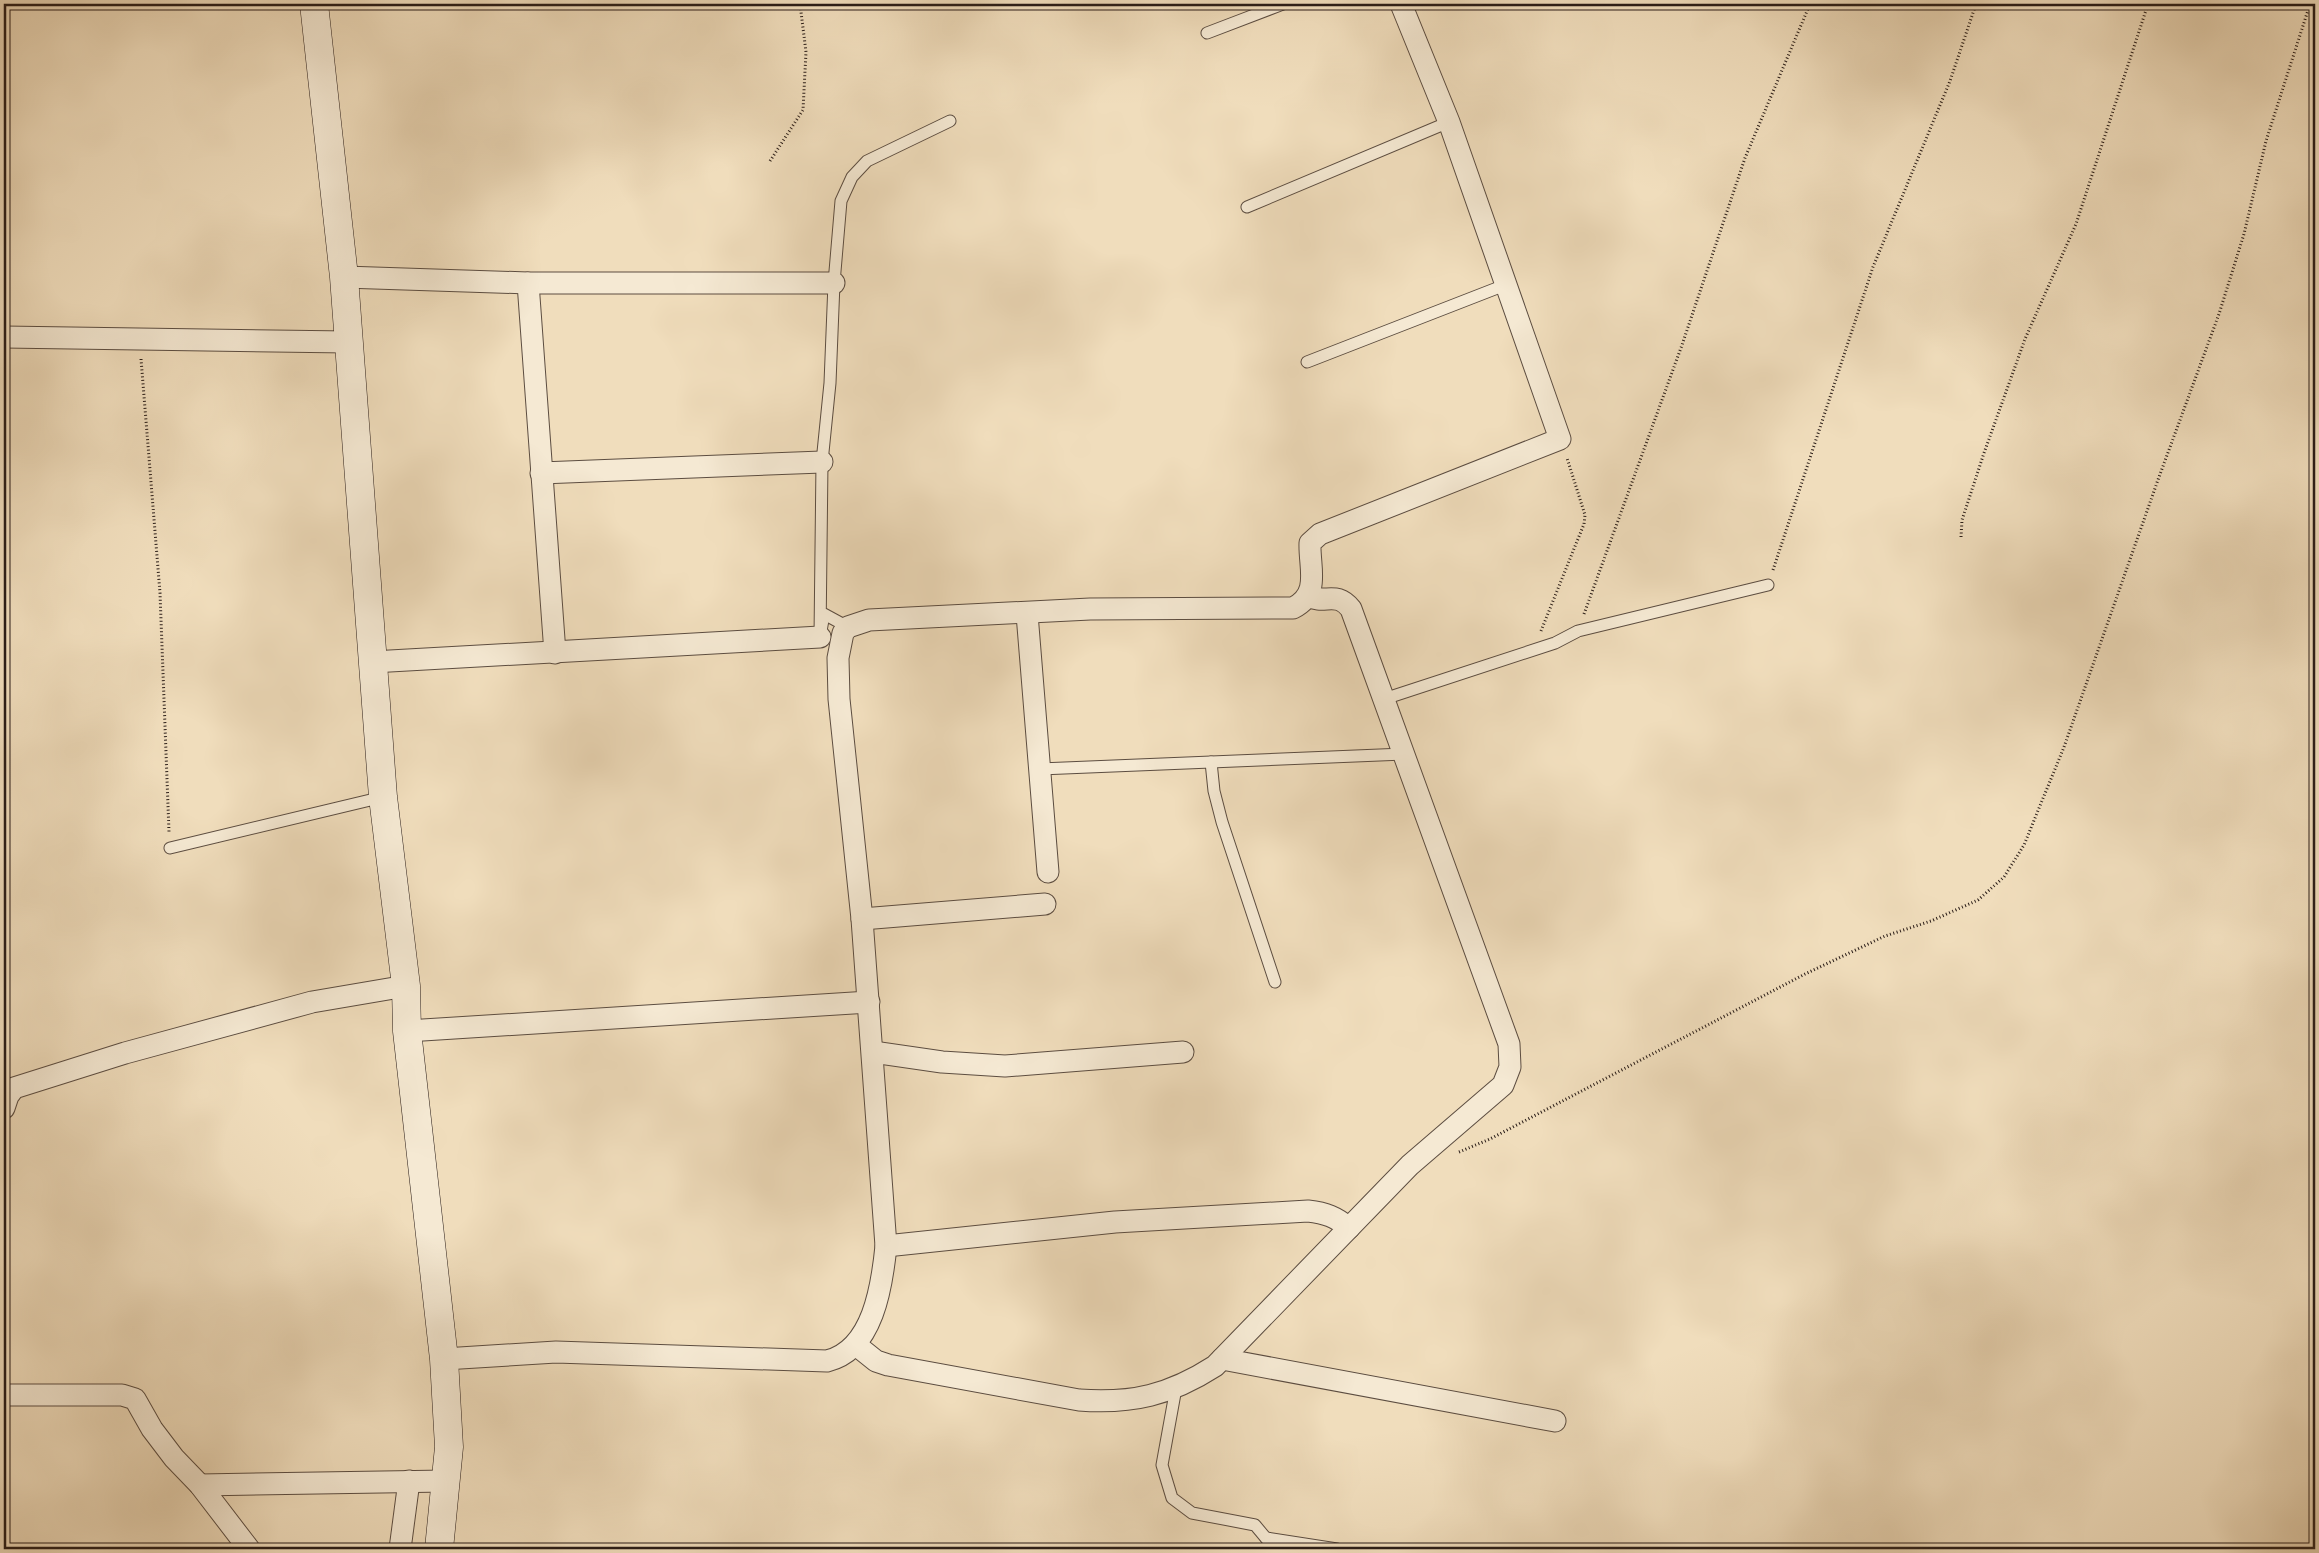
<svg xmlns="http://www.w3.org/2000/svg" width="2319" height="1553" font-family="'Gentium Book Plus',serif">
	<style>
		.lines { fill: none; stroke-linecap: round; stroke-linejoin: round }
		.lane-casing { stroke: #5c4d41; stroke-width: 13 }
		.street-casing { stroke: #5c4d41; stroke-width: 23 }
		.secondary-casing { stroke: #2a1d18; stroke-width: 29 }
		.path { stroke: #2a1d18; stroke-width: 3; stroke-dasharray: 1 2.5; stroke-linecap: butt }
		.lane { stroke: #f5e9d3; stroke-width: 11 }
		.street { stroke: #f5e9d3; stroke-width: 21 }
		.secondary { stroke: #f5e9d3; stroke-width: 28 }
	</style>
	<rect width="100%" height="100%" fill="#f0ddbc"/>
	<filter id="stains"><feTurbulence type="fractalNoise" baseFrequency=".004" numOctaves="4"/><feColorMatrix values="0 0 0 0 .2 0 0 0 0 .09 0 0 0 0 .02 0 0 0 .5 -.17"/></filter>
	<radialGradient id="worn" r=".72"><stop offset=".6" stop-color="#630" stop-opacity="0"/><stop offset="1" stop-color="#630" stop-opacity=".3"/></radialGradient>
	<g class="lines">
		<defs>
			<g id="lane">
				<path d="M1207 33 1283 4"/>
				<path d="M1247 207 1449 122"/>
				<path d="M1307 362 1505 285"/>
				<path d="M848 627 824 614 820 637 822 462 830 383 834 283 841 201 852 177 867 161 950 121"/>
				<path d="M1384 699 1555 643 1578 631 1768 585"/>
				<path d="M1211 762 1214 791 1222 822 1275 982"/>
				<path d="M1040 769 1404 754"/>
				<path d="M170 848 383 797"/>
				<path d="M1176 1388 1162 1465 1172 1498 1192 1513 1255 1525 1275 1549"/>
				<path d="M1266 1538 1337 1549"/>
			</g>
			<g id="street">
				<path d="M344 277 528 283H834"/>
				<path d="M528 283 555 653"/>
				<path d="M4 337 348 342"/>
				<path d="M541 473 822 462"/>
				<path d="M1027 614 1048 872"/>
				<path d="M372 662 820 637"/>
				<path d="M862 919 1045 904"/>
				<path d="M407 1031 869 1002"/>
				<path d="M873 1052 942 1062 1005 1066 1183 1052"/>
				<path d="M4 1108 8 1096 14 1088 125 1053 312 1002 406 986"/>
				<path d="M886 1246 1115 1222 1308 1211C1326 1213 1336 1217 1349 1228"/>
				<path d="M856 1345 876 1361 888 1365 1079 1400C1132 1404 1170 1395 1215 1366L1410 1165 1503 1085 1510 1067 1509 1044 1351 609C1336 590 1325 605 1308 596"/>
				<path d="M444 1359 556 1352 827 1361C873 1350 882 1286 886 1246L862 919 839 699 838 658 843 633 848 627 869 620 1090 609 1293 608C1321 594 1309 568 1310 543L1320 534 1560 439 1449 122 1401 4"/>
				<path d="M1222 1359 1555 1421"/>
				<path d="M4 1395H122L135 1399 152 1429 174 1458 200 1485 249 1549"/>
				<path d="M200 1485 446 1481"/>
				<path d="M400 1549 409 1481"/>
			</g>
			<path id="secondary" d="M314 4 344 277 383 797 406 986 407 1031 444 1359 449 1447 439 1549"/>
		</defs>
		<use href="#lane" class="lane-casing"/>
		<use href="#street" class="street-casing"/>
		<use href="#secondary" class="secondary-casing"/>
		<g class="path">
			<path d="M770 161 803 110 806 52 800 4"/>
			<path d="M141 359 160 593 169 832"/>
			<path d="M1961 537 1962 520 1984 453 2025 339 2076 224 2148 4"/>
			<path d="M1773 570 1873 267 1950 81 1976 4"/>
			<path d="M1584 614 1682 345 1745 158 1810 4"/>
			<path d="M1541 631 1584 524 1585 515 1567 458"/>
			<path d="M1459 1152 1490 1139 1805 974 1885 936 1931 921 1978 900 2004 877 2024 845 2064 747 2159 477 2219 314 2244 234 2266 141 2310 4"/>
		</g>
		<use href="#lane" class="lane"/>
		<use href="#street" class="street"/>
		<use href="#secondary" class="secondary"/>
	</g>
	<rect width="2319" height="1553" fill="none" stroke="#f0ddbc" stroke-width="20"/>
	<rect x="5" y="5" width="2309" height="1543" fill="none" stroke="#2a1d18" stroke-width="2.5"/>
	<rect x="10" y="10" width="2299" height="1533" fill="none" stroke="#2a1d18"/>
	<rect width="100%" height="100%" filter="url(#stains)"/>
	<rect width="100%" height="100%" fill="url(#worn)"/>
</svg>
